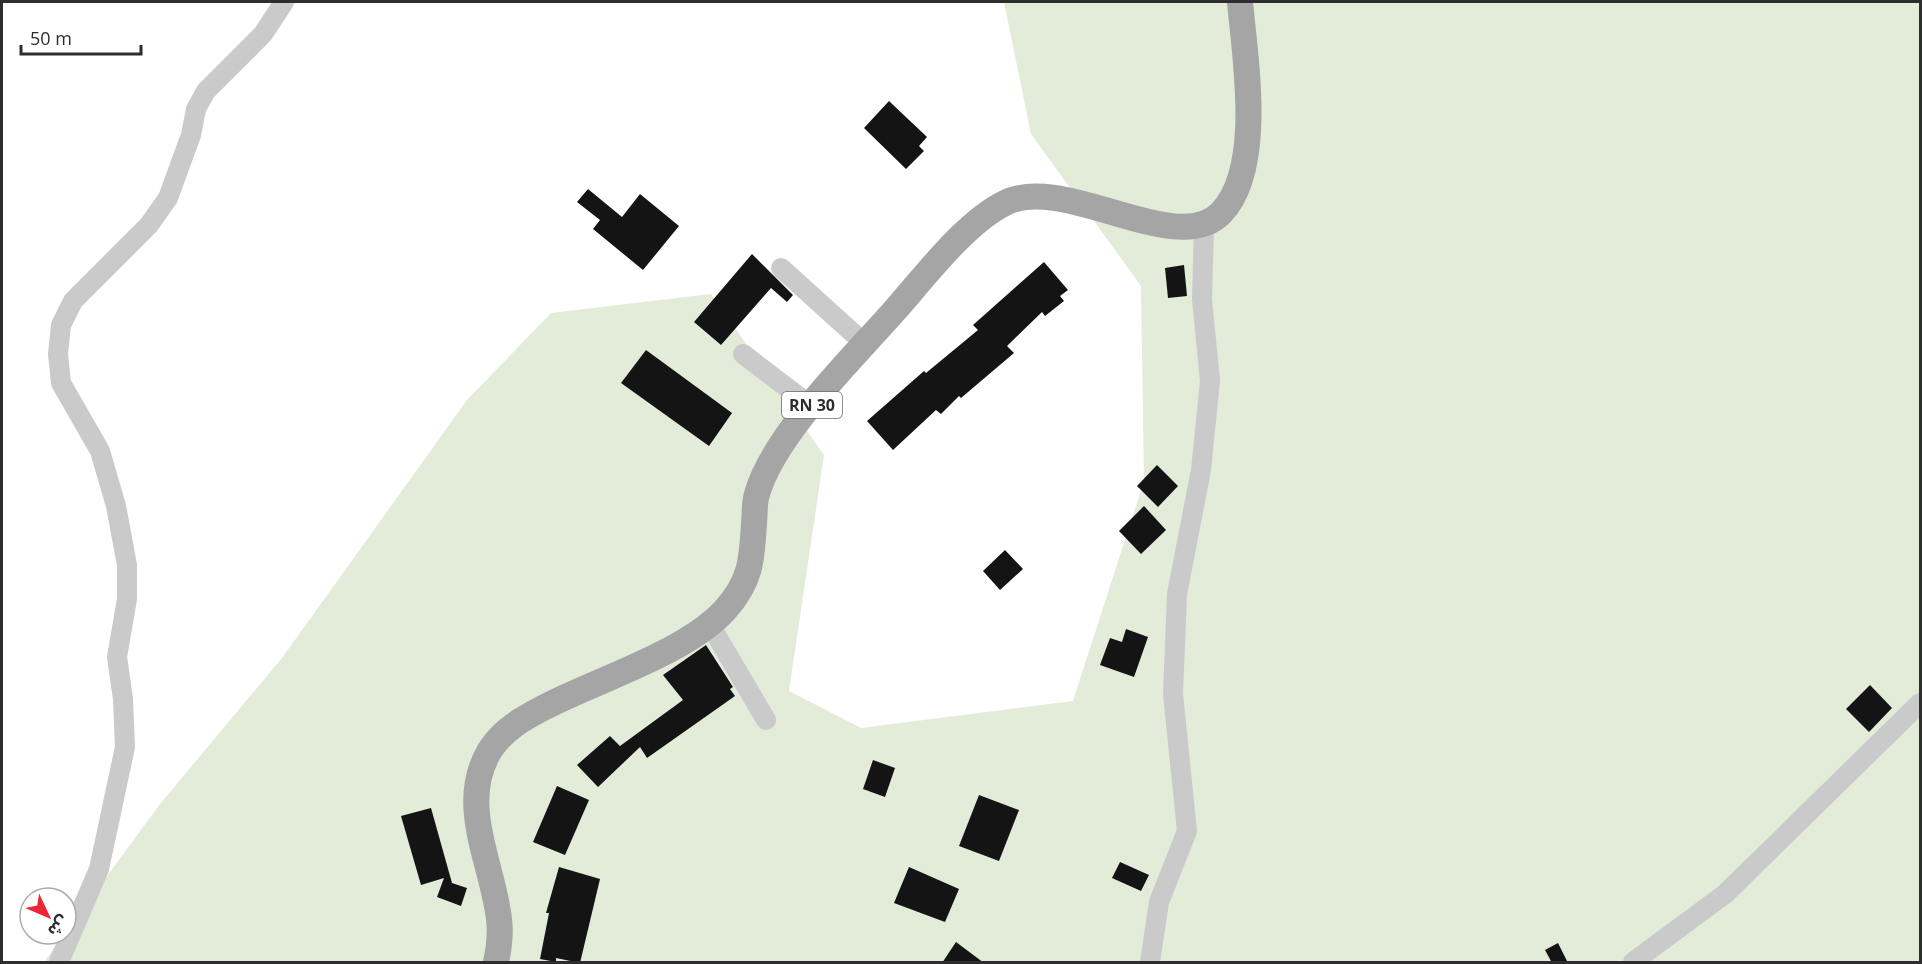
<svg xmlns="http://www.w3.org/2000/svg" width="1922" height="964" font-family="'Open Sans','Noto Sans Arabic',sans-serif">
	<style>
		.green { fill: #e3ebd9 }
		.building { fill: #141414 }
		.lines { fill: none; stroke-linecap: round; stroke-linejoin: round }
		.minor { stroke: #cacaca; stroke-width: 20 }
		.major { stroke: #a5a5a5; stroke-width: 26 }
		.labels { text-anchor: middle; stroke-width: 6; stroke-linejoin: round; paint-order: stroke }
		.shield { fill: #fff; stroke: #6c6c6c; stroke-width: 1.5 }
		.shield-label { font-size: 16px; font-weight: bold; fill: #2d2d2d }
	</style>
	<rect width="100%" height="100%" fill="#fff"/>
	<path class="green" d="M1004 2H1920V962H44L160 804 282 658 467 400 551 313 711 294 824 455 789 691 861 728 1073 701 1144 481 1141 286 1031 134Z"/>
	<g class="building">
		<path d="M889 101 927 137 919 146 924 151 906 169 864 128Z"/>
		<path d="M588 189 622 217 640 194 679 226 643 270 593 229 600 220 577 202Z"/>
		<path d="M752 254 793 295 787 302 771 288 721 345 694 322Z"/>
		<path d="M1044 262 1068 290 1060 296 1064 301 1045 316 1042 312 1007 346 1014 353 961 398 959 396 941 414 936 410 893 450 867 421 924 371 926 373 978 330 973 325Z"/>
		<path d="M1184 265 1187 296 1168 298 1165 268Z"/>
		<path d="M646 350 732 413 709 446 621 383Z"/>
		<path d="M1157 465 1178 486 1158 507 1137 486Z"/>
		<path d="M1144 506 1166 530 1141 554 1119 531Z"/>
		<path d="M1005 550 1023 569 1000 590 983 571Z"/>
		<path d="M1126 629 1148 637 1134 677 1100 665 1110 638 1122 642Z"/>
		<path d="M706 645 733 687 730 689 735 696 647 758 640 747 598 787 577 765 610 736 620 746 683 700 663 675Z"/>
		<path d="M1870 685 1892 708 1869 732 1846 709Z"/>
		<path d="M873 760 895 768 885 797 863 789Z"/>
		<path d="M557 786 589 800 565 855 533 842Z"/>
		<path d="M979 795 1019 810 999 861 959 846Z"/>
		<path d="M431 808 452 883 467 888 461 906 437 897 444 878 421 885 401 816Z"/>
		<path d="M1120 862 1149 875 1141 891 1112 878Z"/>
		<path d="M559 867 600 879 580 963 556 958V962L540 959 549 913H546Z"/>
		<path d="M909 867 959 889 945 922 894 903Z"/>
		<path d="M956 942 984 963H942Z"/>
		<path d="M1558 943 1568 963H1552L1545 950Z"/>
	</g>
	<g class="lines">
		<g class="minor">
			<path d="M781 268 865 344"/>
			<path d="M743 354 811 406"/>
			<path d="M709 623 766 720"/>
			<path d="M59 962 99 869 125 747 123 699 117 657 127 599V565L116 506 100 451 61 383 58 354 61 325 73 301 149 225 168 198 191 135 196 109 206 91 263 34 284 2"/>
			<path d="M1150 962 1159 902 1187 831 1173 694 1177 594 1201 470 1210 381 1202 299 1204 225"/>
			<path d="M1633 962 1725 894 1920 703"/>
		</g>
		<path class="major" d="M496 962C499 948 501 934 499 919 493 864 457 804 490 750 504 728 526 717 547 706 600 679 687 652 725 610 751 581 752 560 754 523 755 514 754 503 757 494 774 434 854 357 896 309 925 276 966 222 1005 203 1064 173 1177 259 1221 213 1264 169 1245 58 1240 2"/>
	</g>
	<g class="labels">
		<rect class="shield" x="782" y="392" width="60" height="26" rx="4.5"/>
		<g class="shield-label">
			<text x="812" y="411">RN 30</text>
		</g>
	</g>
	<rect width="1922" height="964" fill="none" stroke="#2d2d2d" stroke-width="6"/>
	<g transform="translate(48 916) rotate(134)"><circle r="28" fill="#ffffff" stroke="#ababab" stroke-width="1.5"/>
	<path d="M0-4.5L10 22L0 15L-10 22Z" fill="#ec2637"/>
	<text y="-9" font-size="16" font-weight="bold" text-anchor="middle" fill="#2d2d2d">ش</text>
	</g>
	<path d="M21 45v9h120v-9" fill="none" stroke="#2d2d2d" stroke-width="3"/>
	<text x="30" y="45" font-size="18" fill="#2d2d2d" stroke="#ffffff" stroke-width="4.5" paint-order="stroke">50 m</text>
</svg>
